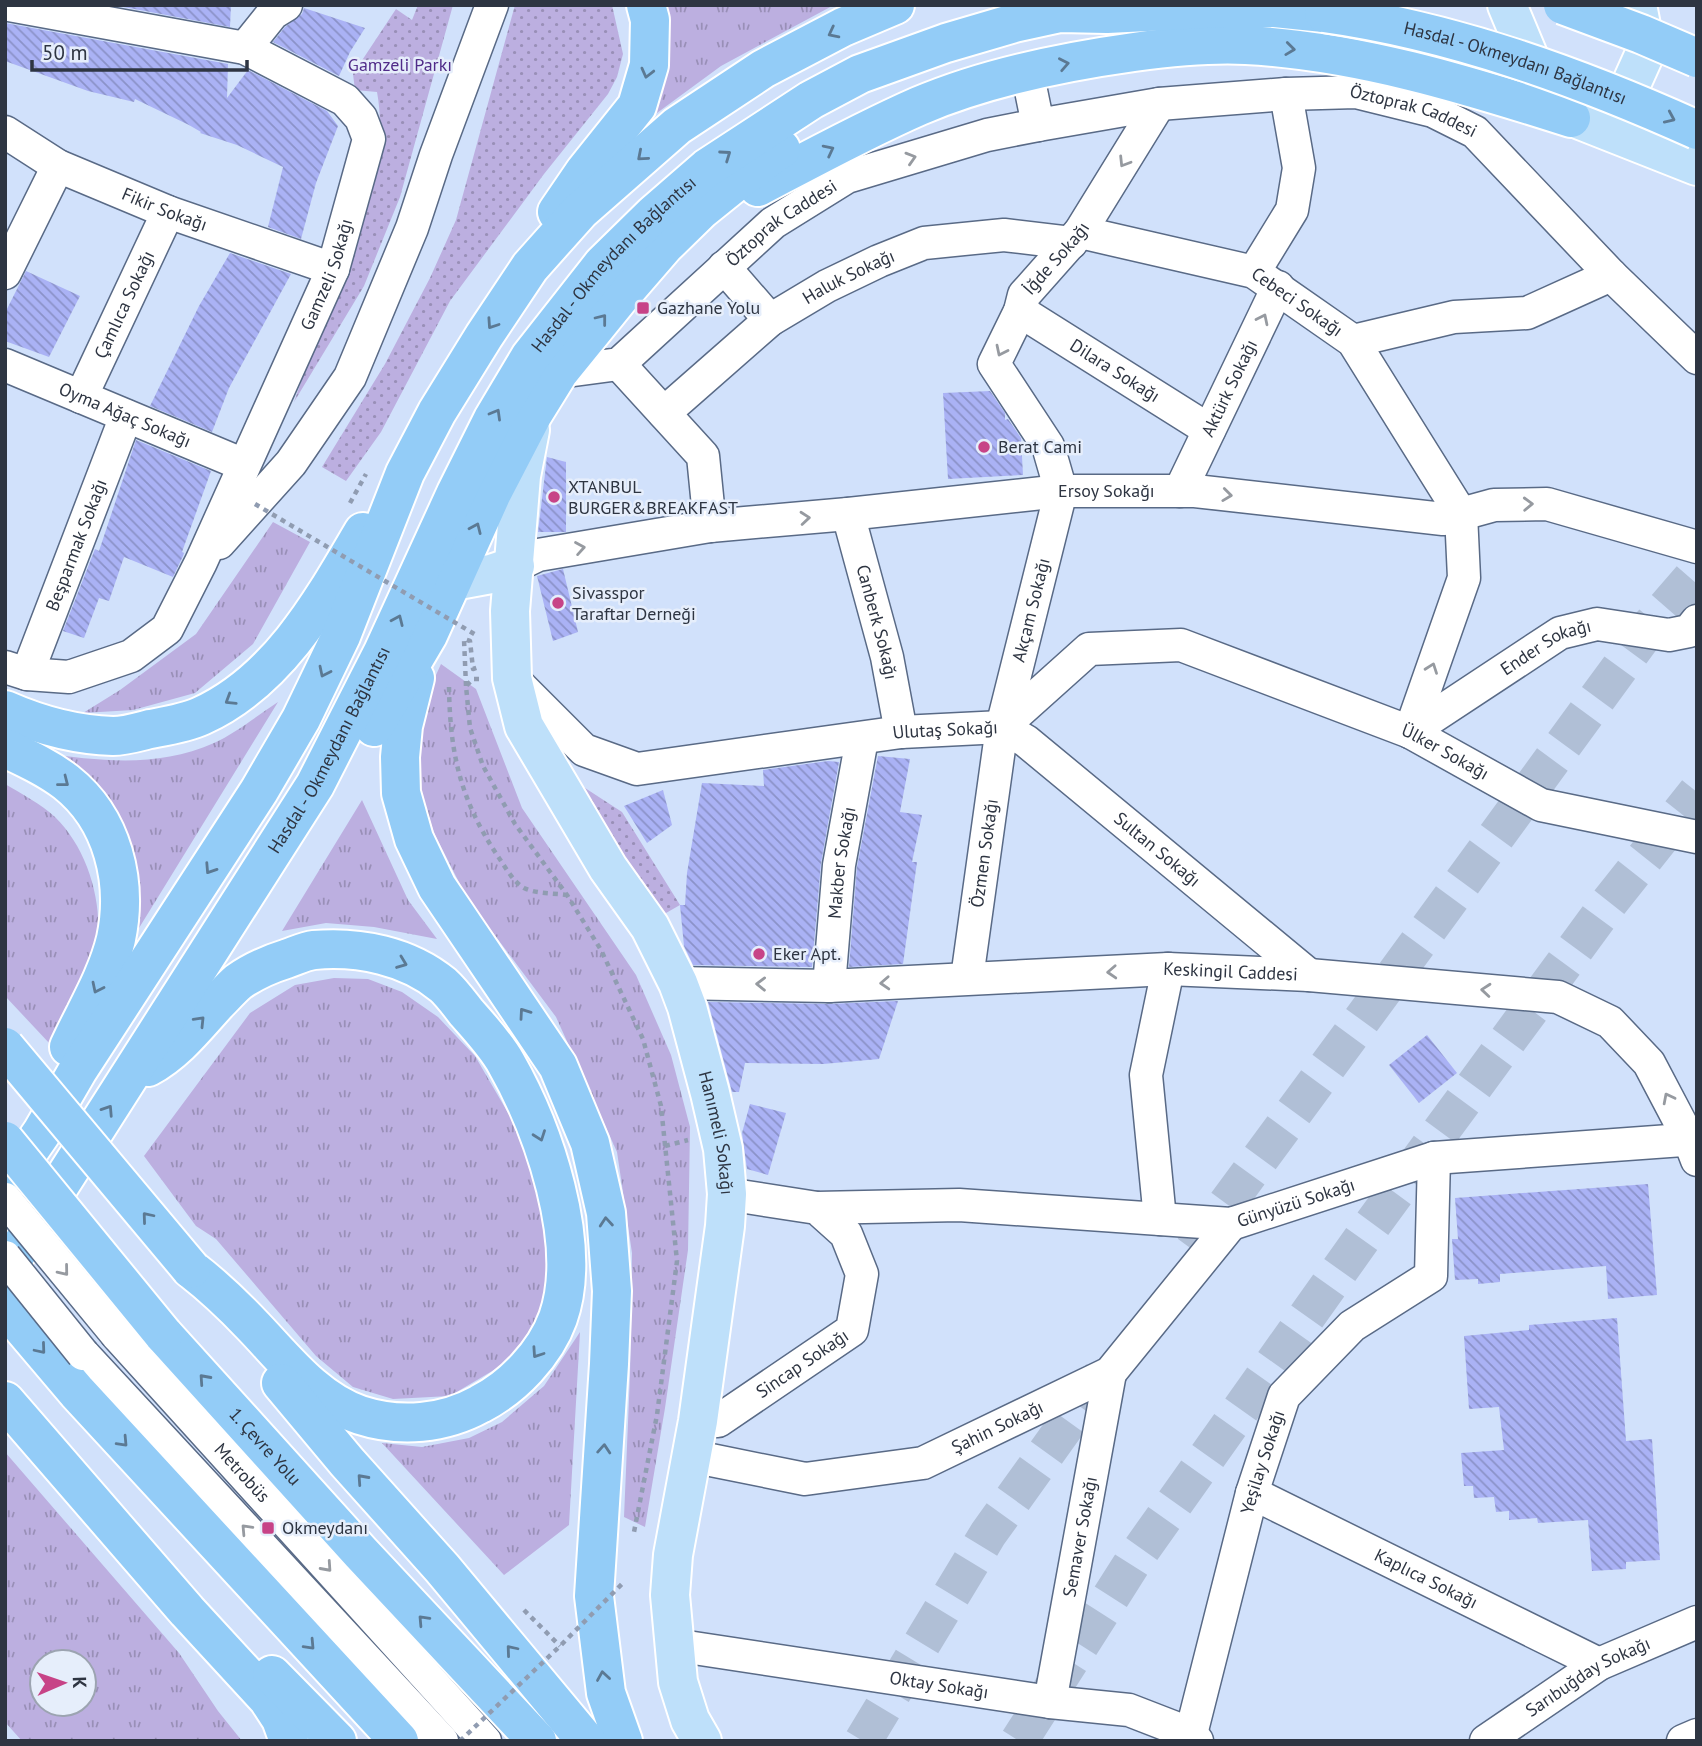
<svg xmlns="http://www.w3.org/2000/svg" width="1702" height="1746" font-family="'PT Sans',sans-serif">
	<style>
		.grass { fill: url(#grass-tufts); fill-rule: evenodd }
		.park { fill: url(#park-dots) }
		.building { fill: url(#building-back-hatch) }
		.lines { fill: none; stroke-linecap: round; stroke-linejoin: round }
		.major-tunnel { stroke: #b0bfd6; stroke-width: 38; stroke-dasharray: 38 19; stroke-linecap: butt }
		.minor-casing { stroke: #596a86; stroke-width: 35 }
		.major-casing { stroke: #fff; stroke-width: 42 }
		.highway-casing { stroke: #fff; stroke-width: 42 }
		.path { stroke: #909cb1; stroke-width: 4.5; stroke-dasharray: 5 5; stroke-linecap: butt }
		.minor { stroke: #fff; stroke-width: 32 }
		.major { stroke: #bee0fa; stroke-width: 38 }
		.highway { stroke: #93ccf7; stroke-width: 38 }
		.minor-bridge-casing { stroke: #596a86; stroke-width: 35; stroke-linecap: butt }
		.highway-bridge-casing { stroke: #fff; stroke-width: 42; stroke-linecap: butt }
		.path-bridge { stroke: #909cb1; stroke-width: 4.5; stroke-dasharray: 5 5; stroke-linecap: butt }
		.minor-bridge { stroke: #fff; stroke-width: 32 }
		.highway-bridge { stroke: #93ccf7; stroke-width: 38 }
		.oneway { stroke: #5b7993 }
		.oneway2 { stroke: #969aa0 }
		.poi-dot { fill: #c74387; stroke: #e6eefb; stroke-width: 2.5 }
		.labels { text-anchor: middle; stroke-width: 5; stroke-linejoin: round; paint-order: stroke }
		.street-label { font-size: 18px; fill: #2e3542; stroke: #e6eefb }
		.park-label { font-size: 18px; fill: #502b89; stroke: #e6eefb }
		.poi-label { font-size: 18px; fill: #2e3542; stroke: #e6eefb; text-anchor: start }
	</style>
	<defs>
		<pattern id="grass-tufts" width="24" height="20" patternUnits="userSpaceOnUse" patternTransform="scale(1.75)"><rect width="24" height="20" fill="#bcafe0"/><path d="M3 7l-1-3M5 7V3M7 7l1-3M15 17l-1-3M17 17v-4M19 17l1-3" fill="none" stroke="#998fb7"/></pattern>
		<pattern id="park-dots" width="8" height="8" patternUnits="userSpaceOnUse" patternTransform="scale(1.75)"><rect width="8" height="8" fill="#bcafe0"/><path d="M2 2h.1M6 6h.1" fill="none" stroke="#998fb7" stroke-width="1.8" stroke-linecap="round"/></pattern>
		<pattern id="building-back-hatch" width="6" height="6" patternUnits="userSpaceOnUse" patternTransform="scale(1.75)"><rect width="6" height="6" fill="#aab2f5"/><path d="M-1 5l2 2M0 0l6 6M5-1l2 2" fill="none" stroke="#8b92c8"/></pattern>
	</defs>
	<rect width="100%" height="100%" fill="#d1e1fb"/>
	<g class="grass">
		<path d="M649 5H834L721 66 646 121Z"/>
		<path d="M273 522 310 542 253 644 195 693 133 710 83 713 120 690 196 634Z"/>
		<path d="M441 664 476 689 522 808 636 975 671 1055 690 1127 688 1250 665 1408 645 1527 624 1517 630 1375 632 1253 617 1152 556 1017 467 898 435 835 418 785 414 743 426 697Z"/>
		<path d="M278 702 139 928 137 877 42 753C101 761 158 768 214 743 236 733 258 715 278 702Z"/>
		<path d="M5 784C22 794 41 804 55 817 90 851 106 911 95 958 88 988 68 1019 50 1044L5 996Z"/>
		<path d="M362 800 408 900 437 939 374 927 326 923 282 931Z"/>
		<path d="M334 978 368 979 402 992 438 1017 475 1056 511 1118 535 1181 548 1249 547 1294 533 1328 504 1364 450 1396 393 1399 353 1387 316 1356 216 1239 196 1226 144 1156 250 1013 295 985Z"/>
		<path d="M580 1332 569 1525 504 1575 382 1443 422 1447 469 1438 502 1422 544 1386Z"/>
		<path d="M5 1452 179 1653 218 1711 242 1741H22L5 1722ZM42 1662H84V1704H42Z"/>
	</g>
	<g class="park">
		<path d="M418 5H453L400 197 364 286 294 402 371 183C379 151 383 124 377 92L355 90 353 74 396 9 412 20Z"/>
		<path d="M515 5H612L623 54 617 77 608 94 544 174 450 301 381 432 346 481 322 467 385 364 430 278 456 220Z"/>
		<path d="M565 775 622 812 680 905 666 913 665 930Z"/>
	</g>
	<g class="building">
		<path d="M113 5H231L230 27Z"/>
		<path d="M304 8 365 28 350 52 339 76 273 42 285 27 302 14Z"/>
		<path d="M5 23 228 64 227 98 248 70 327 111 338 126 316 183 301 239 268 227 283 167 237 145 200 133 201 132 189 125 135 99 134 102 88 91 5 61Z"/>
		<path d="M230 253 291 274 229 388 212 432 150 406 199 306Z"/>
		<path d="M26 271 80 296 49 357 5 341V313Z"/>
		<path d="M990 391 1005 413V420L1008 419 1021 438 1023 475 948 479 943 393Z"/>
		<path d="M136 440 211 471 182 552 184 553 183 556 173 577 124 557 109 601 99 598 84 638 63 631 95 549 99 551Z"/>
		<path d="M547 457 566 462V532H538Z"/>
		<path d="M563 569 578 632 553 641 537 576Z"/>
		<path d="M878 756 910 759 900 812 922 815 912 862H917L903 964 849 967 857 867Z"/>
		<path d="M828 761 839 762 821 863 812 967 693 965 684 946 680 905H685L687 873 702 783 764 786 763 770Z"/>
		<path d="M663 790 672 825 647 843 624 806Z"/>
		<path d="M898 1001 879 1059 823 1064 745 1063 739 1092H732L708 1002 829 1004Z"/>
		<path d="M1427 1035 1457 1073 1419 1103 1389 1065Z"/>
		<path d="M750 1104 786 1113 768 1175 747 1169 742 1133Z"/>
		<path d="M1648 1184 1657 1295 1608 1299 1606 1266 1500 1274V1282L1478 1284V1279L1455 1280 1452 1239H1458L1455 1198Z"/>
		<path d="M1617 1318 1626 1441 1652 1439 1660 1560 1626 1562V1569L1592 1571 1588 1520 1538 1523 1537 1518 1509 1520V1511L1496 1512 1494 1497 1474 1498 1473 1486H1464L1461 1453 1504 1450 1499 1407 1469 1409 1464 1336 1529 1330V1325Z"/>
	</g>
	<g class="lines">
		<g class="major-tunnel">
			<path d="M1193 1250 1651 625 1697 572"/>
			<path d="M863 1741 988 1534 1112 1361"/>
			<path d="M1019 1741 1136 1557 1366 1233 1608 904 1697 792"/>
		</g>
		<defs>
			<g id="minor">
				<path d="M245 48 273 13 286 5"/>
				<path id="s1" d="M1027 71 1038 125 1159 104 1286 94 1356 92 1433 111 1475 132 1611 275 1697 358"/>
				<path id="s2" d="M5 132 58 166 168 212 333 269"/>
				<path id="s3" d="M1080 232 1254 272 1353 341 1461 514 1464 578 1410 732"/>
				<path d="M724 267 770 320"/>
				<path d="M1254 272 1292 210 1299 168 1286 94"/>
				<path d="M5 273 58 166"/>
				<path id="s4" d="M1020 311 1209 430"/>
				<path d="M1353 341 1454 317 1527 313 1611 275"/>
				<path d="M619 364 703 456 710 526"/>
				<path id="s5" d="M5 365 244 465"/>
				<path id="s6" d="M559 372 619 364 773 223 847 177 987 135 1038 125"/>
				<path id="s7" d="M81 397 168 212"/>
				<path id="s8" d="M664 413 770 320 827 286 879 261 924 243 1004 235 1071 243"/>
				<path id="s9" d="M1180 491 1278 287"/>
				<path id="s10" d="M848 514 887 657 901 732"/>
				<path d="M219 543 291 463 350 377 412 228 436 155 492 5"/>
				<path id="s11" d="M515 566 538 555 710 526 848 514 1061 491H1195L1443 519 1494 505 1547 504 1697 547"/>
				<path id="s12" d="M5 667 27 674 69 677 131 656 167 629 201 562 333 269 369 139 361 118 345 100 245 48 9 5"/>
				<path id="s13" d="M27 674 126 416"/>
				<path id="s14" d="M512 678 584 750 637 769 901 732 1002 727 1089 649 1181 645 1410 732 1541 805 1697 837"/>
				<path id="s15" d="M1002 727 1026 741 1309 975"/>
				<path id="s16" d="M1410 732 1560 633 1597 624 1669 635 1689 631 1697 621"/>
				<path id="s17" d="M967 978 1002 727 1061 491 1048 446 994 364 1020 311 1024 295 1080 232 1159 104"/>
				<path id="s18" d="M678 983 829 986 1168 969 1309 975 1558 997 1610 1022 1649 1063 1689 1139 1697 1160"/>
				<path id="s19" d="M829 986 839 865 862 739"/>
				<path id="s20" d="M817 1208 959 1205 1231 1224 1434 1158 1697 1139"/>
				<path d="M1160 1219 1146 1075 1168 969"/>
				<path id="s21" d="M117 1335 485 1741"/>
				<path d="M83 1354 442 1741"/>
				<path id="s22" d="M698 1421H718L852 1330 862 1274 846 1234 817 1208 727 1194"/>
				<path id="s23" d="M691 1456 805 1479 923 1463 1110 1373 1231 1224"/>
				<path id="s24" d="M1252 1493 1599 1664"/>
				<path id="s25" d="M674 1645 1050 1702 1129 1710 1191 1734 1197 1741"/>
				<path id="s26" d="M1050 1702 1110 1373"/>
				<path id="s27" d="M1178 1741 1191 1734 1252 1493 1284 1396 1352 1326 1431 1276 1434 1158"/>
				<path id="s28" d="M1486 1741 1599 1664 1697 1622"/>
				<path d="M1683 1741 1697 1735"/>
			</g>
			<g id="major">
				<path d="M1507 5 1545 96 1555 110 1697 166"/>
				<path d="M1594 116 1628 91 1646 51 1637 5"/>
				<path id="s29" d="M530 430 521 476 510 611 512 678 524 726 608 868 650 927 678 983 687 1007 710 1093 723 1149 727 1194 725 1226 698 1421 673 1555 670 1595 678 1682 690 1720 702 1741"/>
				<path d="M453 581 491 574 515 566"/>
			</g>
			<g id="highway">
				<path d="M758 187C811 159 864 130 919 106 987 77 1062 62 1134 52 1171 47 1209 43 1246 45 1357 51 1465 84 1571 118"/>
				<path d="M557 212 585 171 637 106 649 65 650 20 646 5"/>
				<path d="M415 678 403 726 400 757 401 793 414 839 437 887 558 1066 590 1143 606 1213 612 1291 609 1364 594 1596 606 1693 623 1741"/>
				<path d="M5 710C39 725 75 735 113 736 125 736 138 732 150 729 166 726 186 723 201 716 278 681 322 602 363 532"/>
				<path d="M374 727 428 635 492 493 533 414 559 372 619 298 664 246 701 210 742 177 781 149"/>
				<path d="M5 748C26 758 48 768 66 782 113 819 128 882 116 939 107 977 85 1012 69 1047"/>
				<path d="M148 1067C176 1052 196 1026 217 1003 224 996 231 988 238 982 252 972 270 964 286 959 295 956 305 951 314 950 359 946 408 956 443 985 451 992 459 1003 466 1012 480 1028 496 1045 506 1063 543 1128 584 1244 558 1318 545 1354 513 1387 480 1404 444 1424 400 1428 360 1415 315 1400 284 1358 252 1325 233 1305 213 1286 191 1269"/>
				<path d="M5 1186 42 1132 78 1070 259 791 301 719 341 636 405 473 437 412 484 336 530 267 580 211 677 126 763 69 843 27 895 5"/>
				<path id="s30" d="M5 1271 315 785 383 652 456 493 493 419 530 357 603 264 654 214 707 168 811 100 860 74 946 43 1014 23 1060 13 1107 14 1226 8H1275L1324 13"/>
				<path d="M5 1307 77 1392 399 1741"/>
				<path id="s31" d="M163 1334 361 1553 537 1741"/>
				<path d="M281 1383 347 1462 442 1568 586 1741"/>
				<path d="M5 1401 187 1611 268 1699 281 1719 289 1741"/>
				<path d="M272 1675 337 1741"/>
			</g>
		</defs>
		<use href="#minor" class="minor-casing"/>
		<use href="#major" class="major-casing"/>
		<use href="#highway" class="highway-casing"/>
		<g class="path">
			<path d="M350 503 366 474"/>
			<path d="M479 679H473L466 686 470 728 483 766 515 824 567 895 601 950 643 1039 661 1106 677 1261 657 1415 634 1532"/>
			<path d="M466 686 464 639 470 641 473 669 479 667"/>
			<path d="M449 687C450 753 460 799 497 855 505 866 512 881 524 888 536 894 554 893 566 895"/>
			<path d="M665 1146 688 1140"/>
			<path d="M524 1610 560 1646"/>
		</g>
		<use href="#minor" class="minor"/>
		<use href="#major" class="major"/>
		<use href="#highway" class="highway"/>
		<defs>
			<g id="minor-bridge">
				<path d="M5 1199 117 1335"/>
				<path d="M5 1257 83 1354"/>
			</g>
			<g id="highway-bridge">
				<path d="M1563 5 1641 34 1697 58"/>
				<path id="s32" d="M1324 13C1453 31 1579 77 1697 130"/>
				<path d="M5 1047 191 1269"/>
				<path d="M5 1141 163 1334"/>
			</g>
		</defs>
		<use href="#minor-bridge" class="minor-bridge-casing"/>
		<use href="#highway-bridge" class="highway-bridge-casing"/>
		<g class="path-bridge">
			<path d="M255 504 476 635"/>
			<path d="M460 1741 560 1646 622 1584"/>
		</g>
		<use href="#minor-bridge" class="minor-bridge"/>
		<use href="#highway-bridge" class="highway-bridge"/>
	</g>
	<defs><path id="oneway-chevron" d="M-2-3.5L2.5 0L-2 3.5" fill="none" stroke-width="1.6" stroke-linecap="round" stroke-linejoin="round" transform="scale(1.75)"/></defs>
	<g class="oneway">
		<use href="#oneway-chevron" transform="translate(833 33) rotate(153)"/>
		<use href="#oneway-chevron" transform="translate(1290 49) rotate(7)"/>
		<use href="#oneway-chevron" transform="translate(1064 64) rotate(-11)"/>
		<use href="#oneway-chevron" transform="translate(647 73) rotate(104)"/>
		<use href="#oneway-chevron" transform="translate(1670 118) rotate(24)"/>
		<use href="#oneway-chevron" transform="translate(829 150) rotate(-27)"/>
		<use href="#oneway-chevron" transform="translate(726 155) rotate(-35)"/>
		<use href="#oneway-chevron" transform="translate(642 156) rotate(139)"/>
		<use href="#oneway-chevron" transform="translate(602 319) rotate(-52)"/>
		<use href="#oneway-chevron" transform="translate(492 324) rotate(124)"/>
		<use href="#oneway-chevron" transform="translate(496 414) rotate(-60)"/>
		<use href="#oneway-chevron" transform="translate(476 528) rotate(-66)"/>
		<use href="#oneway-chevron" transform="translate(398 620) rotate(-66)"/>
		<use href="#oneway-chevron" transform="translate(324 672) rotate(116)"/>
		<use href="#oneway-chevron" transform="translate(230 700) rotate(148)"/>
		<use href="#oneway-chevron" transform="translate(64 782) rotate(38)"/>
		<use href="#oneway-chevron" transform="translate(210 869) rotate(123)"/>
		<use href="#oneway-chevron" transform="translate(402 963) rotate(21)"/>
		<use href="#oneway-chevron" transform="translate(97 988) rotate(116)"/>
		<use href="#oneway-chevron" transform="translate(524 1013) rotate(-125)"/>
		<use href="#oneway-chevron" transform="translate(200 1021) rotate(-46)"/>
		<use href="#oneway-chevron" transform="translate(108 1110) rotate(-57)"/>
		<use href="#oneway-chevron" transform="translate(540 1136) rotate(70)"/>
		<use href="#oneway-chevron" transform="translate(147 1217) rotate(-130)"/>
		<use href="#oneway-chevron" transform="translate(606 1222) rotate(-95)"/>
		<use href="#oneway-chevron" transform="translate(41 1349) rotate(50)"/>
		<use href="#oneway-chevron" transform="translate(537 1353) rotate(124)"/>
		<use href="#oneway-chevron" transform="translate(204 1379) rotate(-132)"/>
		<use href="#oneway-chevron" transform="translate(123 1442) rotate(47)"/>
		<use href="#oneway-chevron" transform="translate(604 1449) rotate(-86)"/>
		<use href="#oneway-chevron" transform="translate(362 1479) rotate(-132)"/>
		<use href="#oneway-chevron" transform="translate(423 1620) rotate(-133)"/>
		<use href="#oneway-chevron" transform="translate(310 1645) rotate(47)"/>
		<use href="#oneway-chevron" transform="translate(511 1650) rotate(-130)"/>
		<use href="#oneway-chevron" transform="translate(603 1676) rotate(-99)"/>
	</g>
	<g class="oneway2">
		<use href="#oneway-chevron" transform="translate(911 158) rotate(-17)"/>
		<use href="#oneway-chevron" transform="translate(1124 162) rotate(122)"/>
		<use href="#oneway-chevron" transform="translate(1263 319) rotate(-64)"/>
		<use href="#oneway-chevron" transform="translate(1001 351) rotate(116)"/>
		<use href="#oneway-chevron" transform="translate(1227 495) rotate(7)"/>
		<use href="#oneway-chevron" transform="translate(1528 504) rotate(-2)"/>
		<use href="#oneway-chevron" transform="translate(805 518) rotate(-5)"/>
		<use href="#oneway-chevron" transform="translate(580 548) rotate(-10)"/>
		<use href="#oneway-chevron" transform="translate(1432 668) rotate(-70)"/>
		<use href="#oneway-chevron" transform="translate(1112 972) rotate(177)"/>
		<use href="#oneway-chevron" transform="translate(885 983) rotate(177)"/>
		<use href="#oneway-chevron" transform="translate(761 984) rotate(-179)"/>
		<use href="#oneway-chevron" transform="translate(1486 990) rotate(-175)"/>
		<use href="#oneway-chevron" transform="translate(1668 1098) rotate(-117)"/>
		<use href="#oneway-chevron" transform="translate(64 1271) rotate(51)"/>
		<use href="#oneway-chevron" transform="translate(246 1529) rotate(-133)"/>
		<use href="#oneway-chevron" transform="translate(327 1567) rotate(48)"/>
	</g>
	<g class="poi-dot">
		<rect x="636" y="301" width="14" height="14" rx="3.5"/>
		<circle cx="984" cy="447" r="7"/>
		<circle cx="554" cy="497" r="7"/>
		<circle cx="558" cy="603" r="7"/>
		<circle cx="759" cy="954" r="7"/>
		<rect x="261" y="1521" width="14" height="14" rx="3.5"/>
	</g>
	<g class="labels">
		<g class="street-label">
			<text dy="6" stroke="none"><textPath href="#s32" startOffset="198">Hasdal - Okmeydanı Bağlantısı</textPath></text>
			<text dy="6" stroke="none"><textPath href="#s1" startOffset="436">Öztoprak Caddesi</textPath></text>
			<text dy="6" stroke="none"><textPath href="#s2" startOffset="178">Fikir Sokağı</textPath></text>
			<text dy="6" stroke="none"><textPath href="#s6" startOffset="276">Öztoprak Caddesi</textPath></text>
			<text dy="6" stroke="none"><textPath href="#s17" startOffset="766">İğde Sokağı</textPath></text>
			<text dy="6" stroke="none"><textPath href="#s30" startOffset="1181">Hasdal - Okmeydanı Bağlantısı</textPath></text>
			<text dy="6" stroke="none"><textPath href="#s12" startOffset="565">Gamzeli Sokağı</textPath></text>
			<text dy="6" stroke="none"><textPath href="#s8" startOffset="231">Haluk Sokağı</textPath></text>
			<text dy="6" stroke="none"><textPath href="#s3" startOffset="231">Cebeci Sokağı</textPath></text>
			<text dy="6" stroke="none"><textPath href="#s7" startOffset="102">Çamlıca Sokağı</textPath></text>
			<text dy="6" stroke="none"><textPath href="#s4" startOffset="112">Dilara Sokağı</textPath></text>
			<text dy="6" stroke="none"><textPath href="#s9" startOffset="114">Aktürk Sokağı</textPath></text>
			<text dy="6" stroke="none"><textPath href="#s5" startOffset="130">Oyma Ağaç Sokağı</textPath></text>
			<text dy="6" stroke="none"><textPath href="#s11" startOffset="598">Ersoy Sokağı</textPath></text>
			<text dy="6" stroke="none"><textPath href="#s13" startOffset="138">Beşparmak Sokağı</textPath></text>
			<text dy="6" stroke="none"><textPath href="#s17" startOffset="374">Akçam Sokağı</textPath></text>
			<text dy="6" stroke="none"><textPath href="#s10" startOffset="112">Canberk Sokağı</textPath></text>
			<text dy="6" stroke="none"><textPath href="#s16" startOffset="161">Ender Sokağı</textPath></text>
			<text dy="6" stroke="none"><textPath href="#s14" startOffset="469">Ulutaş Sokağı</textPath></text>
			<text dy="6" stroke="none"><textPath href="#s14" startOffset="1020">Ülker Sokağı</textPath></text>
			<text dy="6" stroke="none"><textPath href="#s30" startOffset="614">Hasdal - Okmeydanı Bağlantısı</textPath></text>
			<text dy="6" stroke="none"><textPath href="#s15" startOffset="198">Sultan Sokağı</textPath></text>
			<text dy="6" stroke="none"><textPath href="#s17" startOffset="126">Özmen Sokağı</textPath></text>
			<text dy="6" stroke="none"><textPath href="#s19" startOffset="124">Makber Sokağı</textPath></text>
			<text dy="6" stroke="none"><textPath href="#s18" startOffset="553">Keskingil Caddesi</textPath></text>
			<text dy="6" stroke="none"><textPath href="#s29" startOffset="754">Hanımeli Sokağı</textPath></text>
			<text dy="6" stroke="none"><textPath href="#s20" startOffset="483">Günyüzü Sokağı</textPath></text>
			<text dy="6" stroke="none"><textPath href="#s22" startOffset="122">Sincap Sokağı</textPath></text>
			<text dy="6" stroke="none"><textPath href="#s23" startOffset="318">Şahin Sokağı</textPath></text>
			<text dy="6" stroke="none"><textPath href="#s31" startOffset="152">1. Çevre Yolu</textPath></text>
			<text dy="6" stroke="none"><textPath href="#s27" startOffset="296">Yeşilay Sokağı</textPath></text>
			<text dy="6" stroke="none"><textPath href="#s21" startOffset="186">Metrobüs</textPath></text>
			<text dy="6" stroke="none"><textPath href="#s26" startOffset="168">Semaver Sokağı</textPath></text>
			<text dy="6" stroke="none"><textPath href="#s24" startOffset="194">Kaplıca Sokağı</textPath></text>
			<text dy="6" stroke="none"><textPath href="#s28" startOffset="121">Sarıbuğday Sokağı</textPath></text>
			<text dy="6" stroke="none"><textPath href="#s25" startOffset="268">Oktay Sokağı</textPath></text>
		</g>
		<g class="park-label">
			<text x="400" y="71">Gamzeli Parkı</text>
		</g>
		<g class="poi-label">
			<text x="657" y="314">Gazhane Yolu</text>
			<text x="998" y="453">Berat Cami</text>
			<text x="568" y="493">XTANBUL<tspan x="568" dy="21">BURGER&amp;BREAKFAST</tspan></text>
			<text x="572" y="599">Sivasspor<tspan x="572" dy="21">Taraftar Derneği</tspan></text>
			<text x="773" y="960">Eker Apt.</text>
			<text x="282" y="1534">Okmeydanı</text>
		</g>
	</g>
	<rect width="1702" height="1746" fill="none" stroke="#2e3542" stroke-width="14"/>
	<g transform="translate(63 1683) rotate(88)"><circle r="33" fill="#e6eefb" stroke="#9ca4b1" stroke-width="2"/>
	<path d="M0-5L12 26L0 18L-12 26Z" fill="#c74387"/>
	<text y="-10" font-size="19" font-weight="bold" text-anchor="middle" fill="#2e3542">K</text>
	</g>
	<path d="M32 60v10h215v-10" fill="none" stroke="#2e3542" stroke-width="3.5"/>
	<text x="42" y="60" font-size="21" fill="#2e3542" stroke="#e6eefb" stroke-width="5" paint-order="stroke">50 m</text>
</svg>
